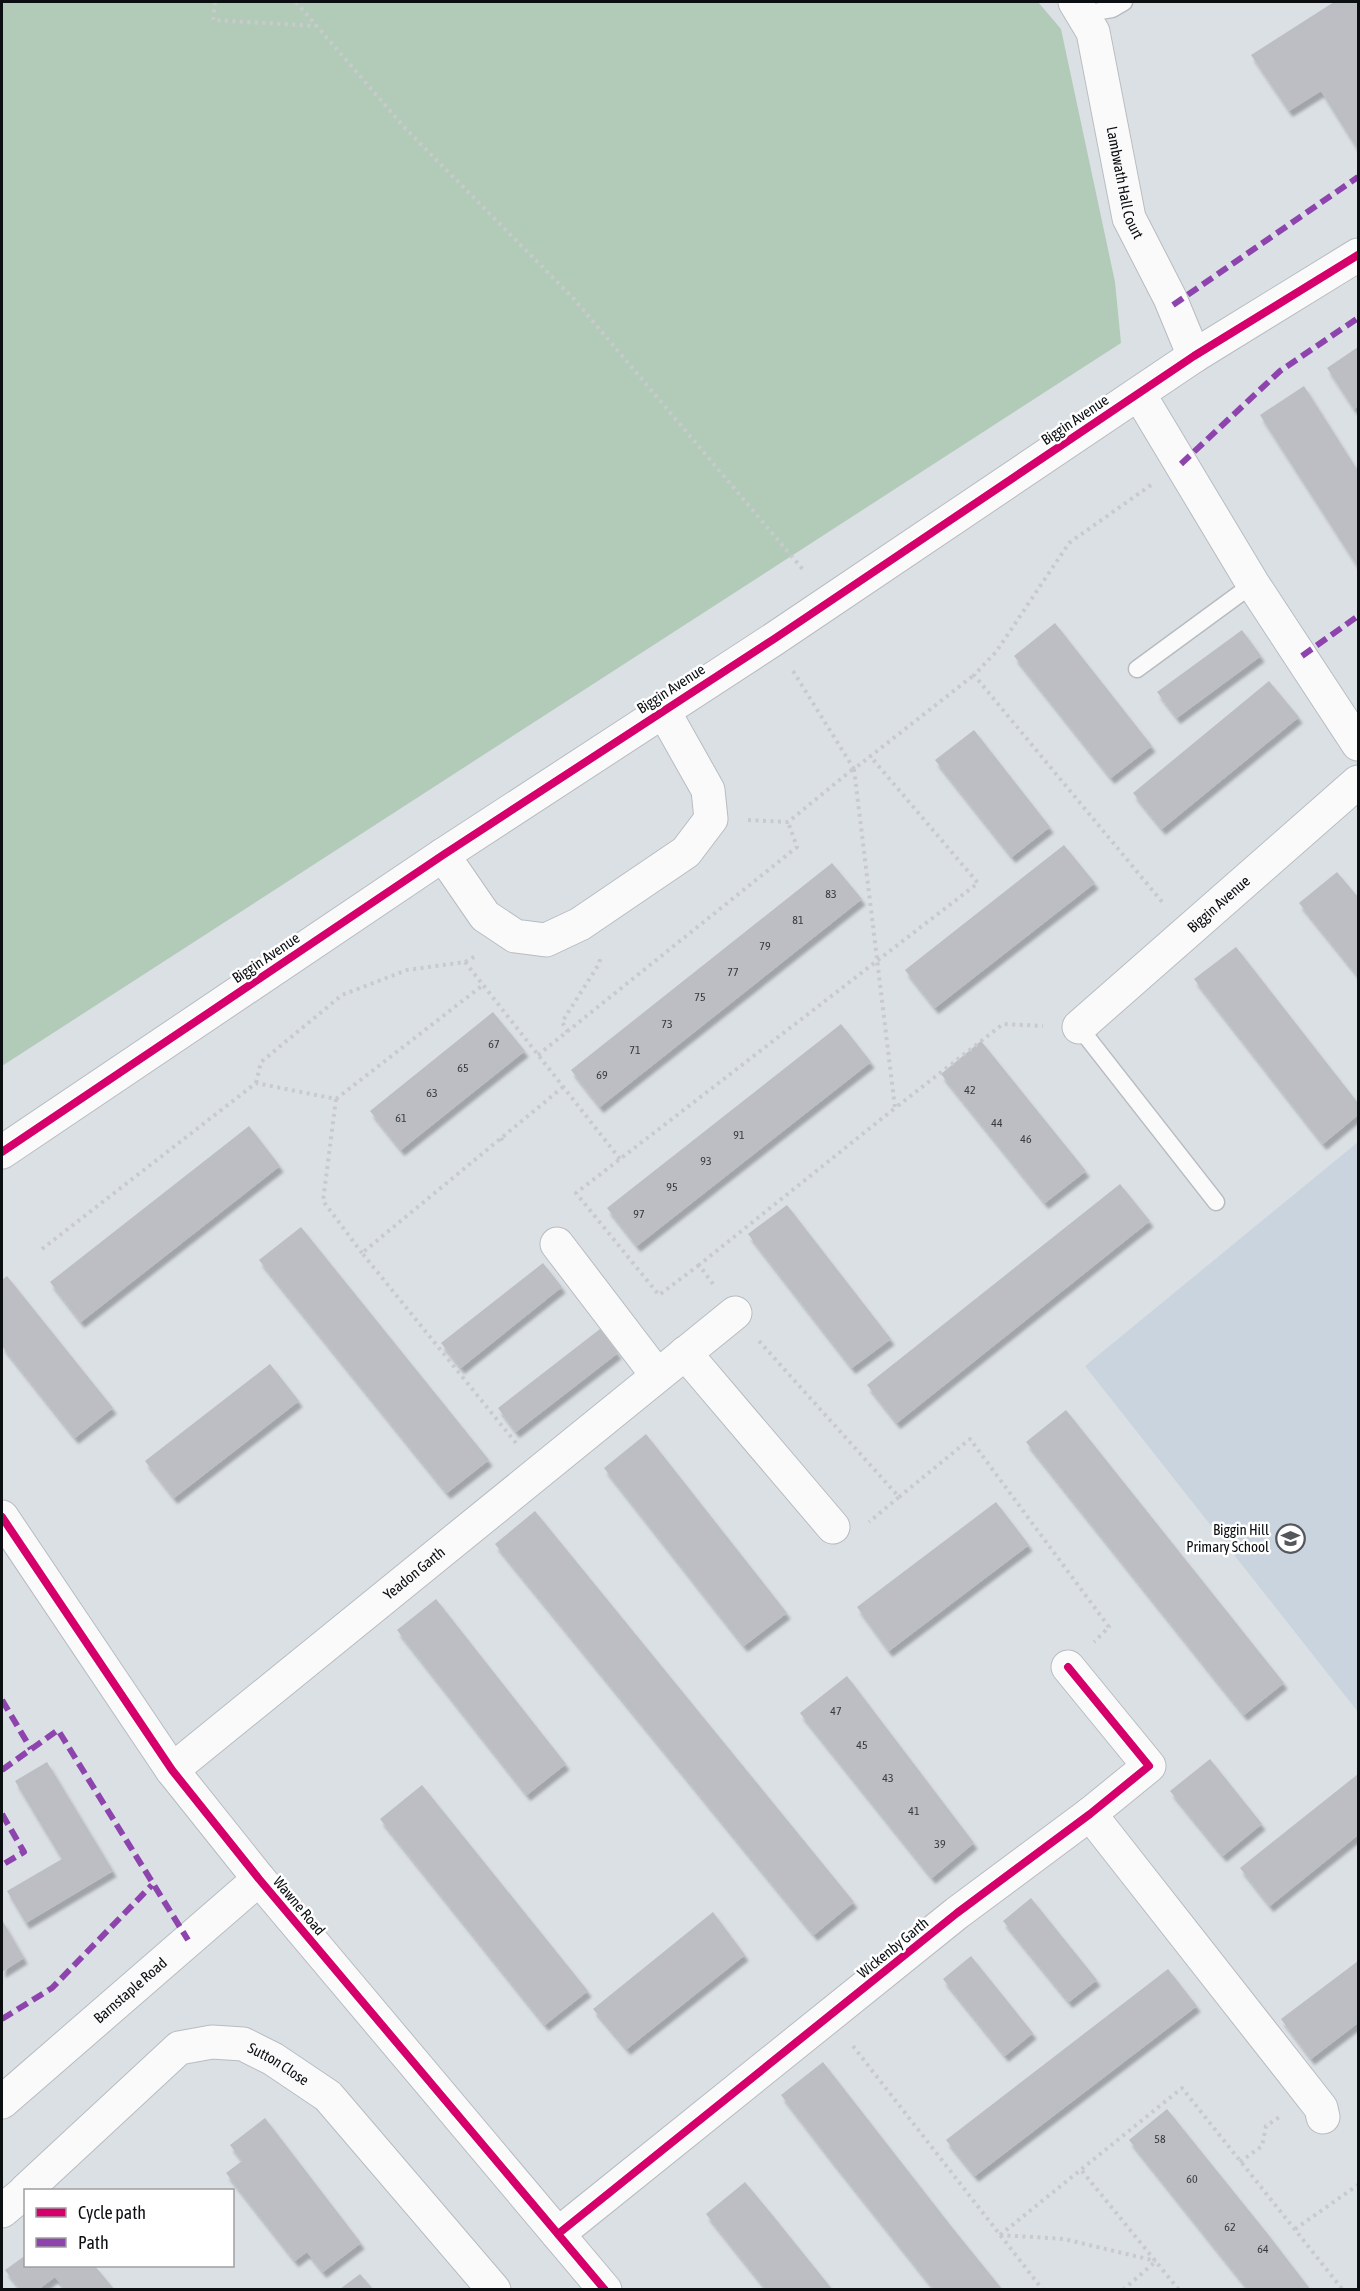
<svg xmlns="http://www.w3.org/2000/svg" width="1360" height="2291" font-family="'Asap Condensed',sans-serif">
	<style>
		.built { fill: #cad4de }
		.green { fill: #b2cbb8 }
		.building { fill: #bcbec3; filter: url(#shadow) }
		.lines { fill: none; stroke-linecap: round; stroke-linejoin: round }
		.lane-casing { stroke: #b8bcc0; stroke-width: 19 }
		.street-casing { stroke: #b8bcc0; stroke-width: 35 }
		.secondary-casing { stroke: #b8bcc0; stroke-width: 35 }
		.path { stroke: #c9cacc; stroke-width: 4; stroke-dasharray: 3 4.5; stroke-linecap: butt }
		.lane { stroke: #fafafb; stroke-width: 16 }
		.street { stroke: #fafafb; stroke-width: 33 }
		.secondary { stroke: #fafafb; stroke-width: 33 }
		.quiet { stroke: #8e44ad; stroke-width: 6; stroke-dasharray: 12 6; stroke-linecap: butt }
		.cycleway-casing { stroke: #fff; stroke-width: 11 }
		.cycleway { stroke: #d6006c; stroke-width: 8 }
		.labels { text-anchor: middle; stroke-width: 5; stroke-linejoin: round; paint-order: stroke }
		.number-label { font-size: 12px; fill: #383b3e }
		.street-label { font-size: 15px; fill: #0c0f12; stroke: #fff }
		.poi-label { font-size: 15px; fill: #0c0f12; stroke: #fff; text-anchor: end }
	</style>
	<defs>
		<filter id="shadow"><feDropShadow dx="3.5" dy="6" stdDeviation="1.5" flood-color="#0004"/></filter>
	</defs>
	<rect width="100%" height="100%" fill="#dbe0e5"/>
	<path class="built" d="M1358 1142V1712L1085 1366Z"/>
	<path class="green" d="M2 2H1038L1061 29 1115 282 1121 343 2 1066Z"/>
	<g class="building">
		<path d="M1334 2H1358V150L1321 91 1289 111 1251 55Z"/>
		<path d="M1358 347V406L1354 409 1327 368Z"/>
		<path d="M1304 386 1358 471V567L1260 415Z"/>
		<path d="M1055 623 1152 746 1111 778 1014 656Z"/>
		<path d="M1242 630 1261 656 1177 718 1157 692Z"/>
		<path d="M1269 681 1299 717 1162 829 1133 793Z"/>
		<path d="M974 730 1050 827 1012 857 935 760Z"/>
		<path d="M1064 845 1095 883 935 1008 905 970Z"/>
		<path d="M832 863 862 899 600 1107 571 1070Z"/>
		<path d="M1337 872 1358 897V976L1299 903Z"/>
		<path d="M1236 947 1358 1103V1115L1323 1144 1194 979Z"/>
		<path d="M493 1012 525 1051 401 1150 370 1111Z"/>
		<path d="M841 1024 871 1062 637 1246 607 1208Z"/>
		<path d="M981 1041 1086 1171 1045 1203 941 1074Z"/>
		<path d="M249 1126 280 1166 81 1322 50 1282Z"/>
		<path d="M1120 1184 1150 1221 897 1423 867 1385Z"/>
		<path d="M787 1205 891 1339 852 1368 748 1234Z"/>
		<path d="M301 1227 489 1460 447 1493 259 1260Z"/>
		<path d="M543 1263 562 1287 461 1368 441 1343Z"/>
		<path d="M7 1276 113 1408 75 1438 2 1346V1280Z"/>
		<path d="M600 1329 618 1353 516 1432 498 1408Z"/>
		<path d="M270 1364 299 1401 174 1498 145 1461Z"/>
		<path d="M1066 1410 1284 1683 1244 1715 1026 1442Z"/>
		<path d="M646 1434 787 1613 744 1646 604 1468Z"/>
		<path d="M996 1502 1029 1545 889 1651 857 1607Z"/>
		<path d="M535 1511 854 1902 814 1935 495 1544Z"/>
		<path d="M436 1599 566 1764 527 1795 397 1630Z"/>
		<path d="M847 1676 974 1843 932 1878 800 1713Z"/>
		<path d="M1210 1759 1262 1824 1223 1856 1170 1791Z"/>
		<path d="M47 1762 113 1871 26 1923 7 1891 62 1859 15 1781Z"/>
		<path d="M1358 1774V1835L1270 1906 1240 1868Z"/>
		<path d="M422 1785 588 1991 545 2025 380 1819Z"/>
		<path d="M1031 1898 1097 1980 1069 2002 1003 1921Z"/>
		<path d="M713 1912 745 1955 627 2049 593 2009Z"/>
		<path d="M2 1920 24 1958 2 1972Z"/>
		<path d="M971 1956 1033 2033 1005 2056 943 1979Z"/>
		<path d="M1358 1961V2023L1311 2059 1281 2019Z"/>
		<path d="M1168 1969 1197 2006 975 2176 946 2140Z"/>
		<path d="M823 2062 951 2226 1002 2289H934L832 2161 781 2095Z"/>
		<path d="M1167 2109 1267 2233 1310 2289H1248L1129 2140Z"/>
		<path d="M265 2118 361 2243 323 2272 307 2252 295 2261 226 2173 242 2161 230 2145Z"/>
		<path d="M745 2182 770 2212 832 2289H766L706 2214Z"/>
		<path d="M26 2255V2266H95L114 2289H65L55 2277 39 2289H20L5 2270Z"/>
		<path d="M360 2274 373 2289H340Z"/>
	</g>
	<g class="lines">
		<defs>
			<g id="lane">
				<path d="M1083 14 1112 9 1124 2"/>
				<path d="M1137 669 1253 584"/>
				<path d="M1079 1027 1216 1202"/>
			</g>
			<g id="street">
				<path id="s1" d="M1075 2 1093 32 1129 218 1170 298 1194 356"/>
				<path d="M1139 394 1253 584 1358 744"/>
				<path d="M443 855 485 916 515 936 546 940 580 924 686 852 711 819 708 790 663 710"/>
				<path id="s2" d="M1079 1027 1358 782"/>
				<path d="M2 1152 443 855 774 639 1194 356 1358 255"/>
				<path d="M557 1244 657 1375"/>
				<path d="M685 1353 833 1527"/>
				<path id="s3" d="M172 1770 735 1313"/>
				<path d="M1090 1814 1321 2108 1323 2117"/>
				<path id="s4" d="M2 2102 259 1879"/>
				<path id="s5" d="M26 2190 179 2048 212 2042 243 2044 273 2059 328 2096 494 2290"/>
				<path d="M2 2211 26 2191"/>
				<path d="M558 2234 957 1913 1090 1814 1149 1766 1068 1667"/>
			</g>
			<path id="secondary" d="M2 1517 172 1770 259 1879 605 2290"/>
		</defs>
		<use href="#lane" class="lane-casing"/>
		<use href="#street" class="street-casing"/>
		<use href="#secondary" class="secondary-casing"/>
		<g class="path">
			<path d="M215 2 213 20 316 26"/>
			<path d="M296 2 404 127 574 299 805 572"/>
			<path d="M1151 485 1069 543 996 652 974 675 1163 903"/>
			<path d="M793 671 854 769 974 675"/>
			<path d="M854 769 895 1108 1003 1024 1043 1026"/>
			<path d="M748 820 788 822 853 769"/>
			<path d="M465 962 620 1159"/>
			<path d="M568 1032 562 1022 599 964 601 955"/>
			<path d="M538 1055 797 847 788 822"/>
			<path d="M256 1083 261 1062 342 995 407 970 465 962 477 955"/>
			<path d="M336 1099 323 1201 362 1253"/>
			<path d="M501 1138 504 1144"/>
			<path d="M42 1249 256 1083 336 1099 483 985"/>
			<path d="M699 1265 659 1295 576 1193 978 883 870 756"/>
			<path d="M713 1284 699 1265 895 1108"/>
			<path d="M759 1341 899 1497 869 1522"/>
			<path d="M516 1443 362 1253 563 1087"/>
			<path d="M899 1497 970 1439 1109 1627 1094 1642"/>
			<path d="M853 2046 1043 2290"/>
			<path d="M1240 2162 1262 2146 1266 2126 1281 2116"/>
			<path d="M1082 2171 1179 2290"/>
			<path d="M1295 2229 1358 2185"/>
			<path d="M1000 2235 1182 2088 1343 2290"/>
			<path d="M1000 2235 1064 2239 1156 2261"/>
			<path d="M1123 2290 1156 2261"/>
		</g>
		<use href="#lane" class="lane"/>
		<use href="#street" class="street"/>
		<use href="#secondary" class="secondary"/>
		<g class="quiet">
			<path d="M1173 305 1358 177"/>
			<path d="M1181 464 1280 371 1358 318"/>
			<path d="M1302 656 1358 616"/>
			<path d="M2 1700 31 1749"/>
			<path d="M2 1770 58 1730 188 1940"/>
			<path d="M2 1814 24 1852 2 1865"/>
			<path d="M2 2019 52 1988 152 1885"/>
		</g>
		<defs>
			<g id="cycleway">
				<path d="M2 1152 443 855 774 639 1194 356 1358 255"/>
				<path d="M2 1517 172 1770 259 1879 605 2290"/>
				<path d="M558 2234 957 1913 1090 1814 1149 1766 1068 1667"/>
			</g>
		</defs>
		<use href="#cycleway" class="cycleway-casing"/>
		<use href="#cycleway" class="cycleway"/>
	</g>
	<defs>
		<symbol id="school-ring" viewBox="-11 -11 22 22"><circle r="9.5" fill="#fff" stroke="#54585c" stroke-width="1.5"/><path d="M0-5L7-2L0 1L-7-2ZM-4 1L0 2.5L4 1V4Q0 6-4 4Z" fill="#54585c"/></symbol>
	</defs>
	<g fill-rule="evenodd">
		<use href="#school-ring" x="1274" y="1522" width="33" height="33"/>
	</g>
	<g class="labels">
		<g class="number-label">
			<text x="831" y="898">83</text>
			<text x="798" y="924">81</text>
			<text x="765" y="950">79</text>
			<text x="733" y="976">77</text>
			<text x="700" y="1001">75</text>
			<text x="667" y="1028">73</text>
			<text x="494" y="1048">67</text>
			<text x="635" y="1054">71</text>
			<text x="463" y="1072">65</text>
			<text x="602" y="1079">69</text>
			<text x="970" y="1094">42</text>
			<text x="432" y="1097">63</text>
			<text x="401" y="1122">61</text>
			<text x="997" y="1127">44</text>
			<text x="739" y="1139">91</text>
			<text x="1026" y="1143">46</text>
			<text x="706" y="1165">93</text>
			<text x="672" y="1191">95</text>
			<text x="639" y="1218">97</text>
			<text x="836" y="1715">47</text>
			<text x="862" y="1749">45</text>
			<text x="888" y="1782">43</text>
			<text x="914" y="1815">41</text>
			<text x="940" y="1848">39</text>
			<text x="1160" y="2143">58</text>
			<text x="1192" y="2183">60</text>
			<text x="1230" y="2231">62</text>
			<text x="1263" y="2253">64</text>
		</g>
		<g class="street-label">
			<text dy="5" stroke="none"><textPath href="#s1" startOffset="189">Lambwath Hall Court</textPath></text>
			<text transform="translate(1075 420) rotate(-34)" y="5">Biggin Avenue</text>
			<text transform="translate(671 689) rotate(-33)" y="5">Biggin Avenue</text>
			<text dy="5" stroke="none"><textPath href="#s2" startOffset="186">Biggin Avenue</textPath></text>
			<text transform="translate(266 958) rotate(-34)" y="5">Biggin Avenue</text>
			<text dy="5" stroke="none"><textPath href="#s3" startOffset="312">Yeadon Garth</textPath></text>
			<text transform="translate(299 1906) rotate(50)" y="5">Wawne Road</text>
			<text transform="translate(893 1948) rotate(-39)" y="5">Wickenby Garth</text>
			<text dy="5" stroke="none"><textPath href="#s4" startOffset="170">Barnstaple Road</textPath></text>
			<text dy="5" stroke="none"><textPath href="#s5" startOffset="314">Sutton Close</textPath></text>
		</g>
		<g class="poi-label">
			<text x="1269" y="1535">Biggin Hill<tspan x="1269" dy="17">Primary School</tspan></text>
		</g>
	</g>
	<rect width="1360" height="2291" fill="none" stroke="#0c0f12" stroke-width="6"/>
	<rect x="24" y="2189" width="210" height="78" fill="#ffffff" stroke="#9e9fa0" stroke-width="1.5"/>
	<rect x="36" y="2208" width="30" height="9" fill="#d6006c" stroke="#9e9fa0" stroke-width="1.5"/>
	<text x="78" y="2219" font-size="18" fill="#0c0f12">Cycle path</text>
	<rect x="36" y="2238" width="30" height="9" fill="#8e44ad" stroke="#9e9fa0" stroke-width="1.5"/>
	<text x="78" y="2249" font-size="18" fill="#0c0f12">Path</text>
</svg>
